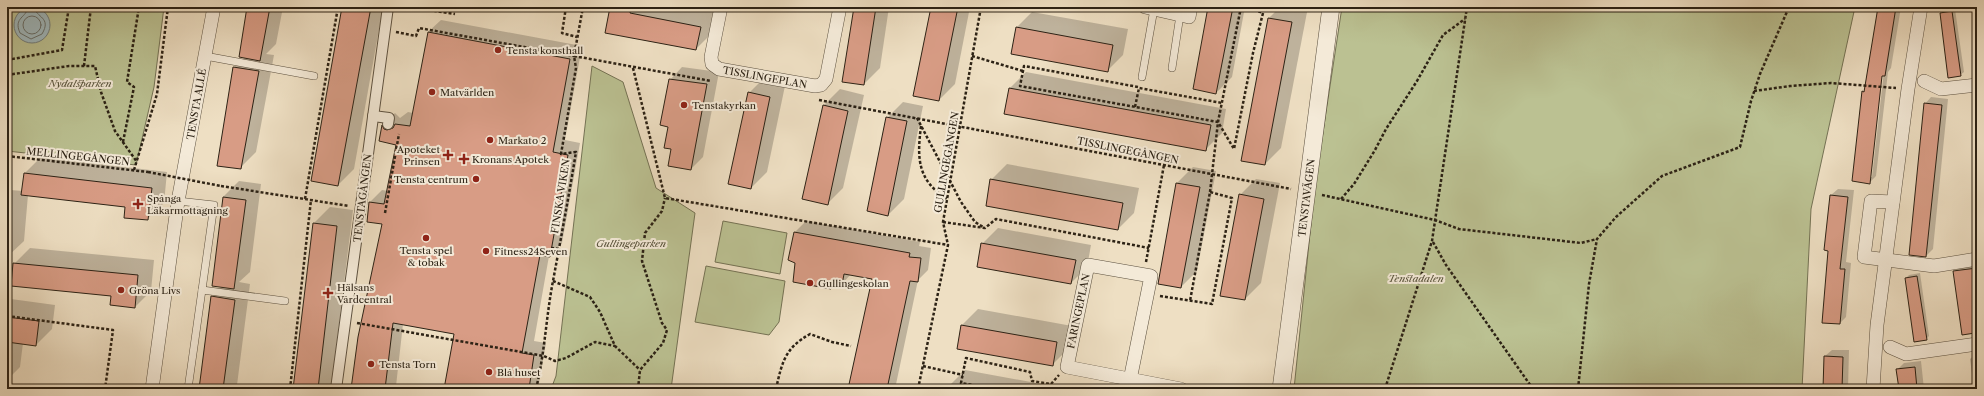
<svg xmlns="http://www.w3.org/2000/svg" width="1984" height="396" font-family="'Libre Caslon Text',serif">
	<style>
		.green { fill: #bbc192; stroke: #747254 }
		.water { fill: #9fb9bf; stroke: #717d7b }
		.shadow { fill: #0003; fill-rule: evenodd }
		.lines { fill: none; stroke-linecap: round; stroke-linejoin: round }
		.shore { stroke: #666e6a; stroke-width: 1 }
		.building { fill: #d89c85; stroke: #2c2215 }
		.service-casing { stroke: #5c5140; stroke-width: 8 }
		.pedestrian-casing { stroke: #5c5140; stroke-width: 12 }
		.minor-casing { stroke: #5c5140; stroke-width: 14 }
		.tertiary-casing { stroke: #5c5140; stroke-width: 18 }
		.path { stroke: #2c2215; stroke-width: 2.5; stroke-dasharray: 3 2; stroke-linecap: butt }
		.service { stroke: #f4ead8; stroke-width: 7 }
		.pedestrian { stroke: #f4ead8; stroke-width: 10 }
		.minor { stroke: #f4ead8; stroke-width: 13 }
		.tertiary { stroke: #f4ead8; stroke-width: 17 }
		.path-bridge { stroke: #2c2215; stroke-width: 2.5; stroke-dasharray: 3 2; stroke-linecap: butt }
		.poi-dot { fill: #8f2418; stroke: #f4ead8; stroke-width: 1.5 }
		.labels { text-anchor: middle; stroke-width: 4; stroke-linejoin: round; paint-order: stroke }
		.poi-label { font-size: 10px; fill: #2c2215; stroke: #f4ead8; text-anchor: start }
		.street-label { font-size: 10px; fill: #2c2215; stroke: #f4ead8 }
		.park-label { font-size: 10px; font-style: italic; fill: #57523a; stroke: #f4ead8 }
	</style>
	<rect width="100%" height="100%" fill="#eedfc3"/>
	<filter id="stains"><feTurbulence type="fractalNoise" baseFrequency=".005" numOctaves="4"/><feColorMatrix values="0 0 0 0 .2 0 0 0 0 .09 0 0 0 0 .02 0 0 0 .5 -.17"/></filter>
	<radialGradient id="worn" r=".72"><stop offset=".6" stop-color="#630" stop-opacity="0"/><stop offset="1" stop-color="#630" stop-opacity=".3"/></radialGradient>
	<g class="green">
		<path d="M7 7H164L154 87 136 165 7 151Z"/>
		<path d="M1342 7H1855L1811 209 1802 389H1294L1315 185Z"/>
		<path d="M592 66 623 82 656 188 695 213 671 389H551L556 376Z"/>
		<path d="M723 221 787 233 780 274 715 262Z"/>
		<path d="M706 266 785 281 779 322 769 335 695 322Z"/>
	</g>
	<circle class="water" cx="32" cy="25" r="18"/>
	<g class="shadow">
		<path d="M248 7H283L276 44 266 54 274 55 256 152 240 168 234 67 245 57Z"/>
		<path d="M343 7H383L354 169 338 185Z"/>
		<path d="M440 7H454L452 9Z"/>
		<path d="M611 7H696L716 11 712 33 696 49Z"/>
		<path d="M855 7H889L880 68 864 84Z"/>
		<path d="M932 7H970L955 84 939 100 915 96Z"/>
		<path d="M1209 7H1245L1232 77 1216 93Z"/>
		<path d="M1280 7H1308L1281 148 1265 164 1243 160 1269 18Z"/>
		<path d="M1879 7H1901L1891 68 1888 72 1876 176 1870 182 1863 92 1866 89ZM1882 70 1884 71 1872 177H1870Z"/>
		<path d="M1955 9 1964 72 1960 75 1941 14 1944 10Z"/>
		<path d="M1032 12 1128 29 1123 55 1107 71 1016 28Z"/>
		<path d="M441 20 582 46 565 140 580 143 562 243 549 256 534 341 546 343 538 389H445L455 333 403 324 396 386 393 389H352L383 224 370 202 382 190 388 191 397 144 380 140 383 125 395 113 400 118 408 112 413 113 428 32Z"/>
		<path d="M682 67 719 72 703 157 691 169 673 148 669 126 670 80Z"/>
		<path d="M1026 72 1226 109 1222 133 1206 149 1010 88Z"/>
		<path d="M765 77 786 81 767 172 751 188 749 93Z"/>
		<path d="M840 89 864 95 843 188 827 204 824 105Z"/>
		<path d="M1931 97 1948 99 1933 249 1926 256 1910 254 1925 104Z"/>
		<path d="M903 102 923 106 904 199 888 215 887 118Z"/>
		<path d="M41 157 167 172 164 203 147 219 127 206 28 195 24 241 7 257V193L10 190 23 191 25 173Z"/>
		<path d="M1007 164 1139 188 1134 213 1118 229 991 180Z"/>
		<path d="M1193 167 1216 171 1197 271 1181 287 1177 183Z"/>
		<path d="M1256 179 1280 183 1261 283 1245 299 1240 195Z"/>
		<path d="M239 181 261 184 250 272 239 282 250 284 237 385 233 389H200L212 297 222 287 223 197Z"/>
		<path d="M1838 189 1854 190 1846 262 1851 263 1846 317 1840 323 1829 250 1831 195Z"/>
		<path d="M330 207 353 210 331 389H294L314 223Z"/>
		<path d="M806 221 920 242 919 246 931 248 928 270 918 280 895 389H849L873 278 851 274 842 284 835 283 830 288 797 262 795 232Z"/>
		<path d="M998 228 1091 245 1087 267 1071 283 982 244Z"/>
		<path d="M30 248 154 260 151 291 135 307 112 295 14 264Z"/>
		<path d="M1977 266V332L1963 334 1954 272 1957 269Z"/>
		<path d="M1920 273 1929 336 1926 339 1915 341 1906 278 1909 275Z"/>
		<path d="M11 299 55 305 52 329 36 345 23 343 20 367 7 380V303Z"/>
		<path d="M978 309 1072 326 1068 349 1052 365 958 348 962 325Z"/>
		<path d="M1832 350H1849L1848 389H1824L1825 356Z"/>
		<path d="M1977 353V389H1974L1970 359Z"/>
		<path d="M1921 361 1924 389H1900L1897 370 1904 363Z"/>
		<path d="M965 370 1069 389H948L949 386Z"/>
	</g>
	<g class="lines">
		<g class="shore">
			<path d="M28 7C27 18 13 17 20 33L31 39 42 34C52 17 36 18 34 7"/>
			<circle cx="32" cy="25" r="9"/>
		</g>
	</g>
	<g class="building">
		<path d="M247 7H270L260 61 239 57Z"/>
		<path d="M342 7H371L338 186 311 181Z"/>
		<path d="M610 7H631L630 13 701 27 696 50 605 33Z"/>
		<path d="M854 7H876L864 85 842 82Z"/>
		<path d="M931 7H958L939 101 913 96Z"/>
		<path d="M1208 7H1233L1216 94 1193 89Z"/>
		<path d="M1878 7H1896L1885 76H1882L1870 184 1852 181 1862 91 1864 92Z"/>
		<path d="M1952 11 1961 76 1948 78 1940 13Z"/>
		<path d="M1268 18 1292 22 1265 165 1241 161Z"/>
		<path d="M1016 27 1113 45 1108 72 1011 54Z"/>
		<path d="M428 32 570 59 553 152 568 155 550 257 540 255 522 353 534 355 529 389H444L454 334 393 323 385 389H351L358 337 382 224 367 222 369 202 384 204 396 145 379 141 382 125 384 129 387 130 393 128 395 124 410 126Z"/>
		<path d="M233 67 259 71 241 169 217 166Z"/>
		<path d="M669 79 707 84 691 170 668 166 671 149 664 148 668 127 660 125Z"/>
		<path d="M1009 88 1211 125 1206 151 1004 114Z"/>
		<path d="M748 92 770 97 751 189 728 184Z"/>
		<path d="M1924 103 1942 105 1926 257 1909 255Z"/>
		<path d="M823 105 848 111 828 205 802 199Z"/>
		<path d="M886 117 907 121 888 216 867 211Z"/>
		<path d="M24 173 152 188 148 220 124 218 125 207 21 195Z"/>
		<path d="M990 179 1123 203 1118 230 986 206Z"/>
		<path d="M1176 183 1200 187 1181 288 1158 284Z"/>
		<path d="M1239 194 1264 199 1245 300 1220 296Z"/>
		<path d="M1830 195 1848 197 1840 269H1845L1840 324 1822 323 1828 251 1824 250Z"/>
		<path d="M223 197 246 200 234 289 212 286Z"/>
		<path d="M313 223 337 226 318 389H293Z"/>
		<path d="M794 232 910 253 909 257 921 258 918 282 910 281 887 389H848L872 279 844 274 842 285 832 283 831 289 793 282 795 263 788 260Z"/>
		<path d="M981 243 1076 260 1071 284 977 267Z"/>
		<path d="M13 263 138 275 135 308 110 305 111 296 11 286Z"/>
		<path d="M1977 268V322H1973L1975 333 1962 335 1953 271Z"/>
		<path d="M1917 276 1927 340 1914 342 1905 278Z"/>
		<path d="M211 296 235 300 223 389H199Z"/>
		<path d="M7 317 39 321 36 346 7 342Z"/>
		<path d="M961 325 1057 342 1053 366 957 349Z"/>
		<path d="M1824 356 1843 357 1842 389H1823Z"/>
		<path d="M1915 367 1917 389H1899L1896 369Z"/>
	</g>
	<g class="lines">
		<defs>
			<g id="service">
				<path d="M205 56 314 76"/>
				<path d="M1172 68 1180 15"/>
				<path d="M1142 77 1154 9"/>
				<path d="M178 201 214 205 188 389"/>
				<path d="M202 290 285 301"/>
			</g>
			<g id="pedestrian">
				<path d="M373 116 389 118 388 124"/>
				<path d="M336 389 388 7"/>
			</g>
			<g id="minor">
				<path d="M721 7 711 57 712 64 719 69 815 86 821 85 826 79 840 7"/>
				<path d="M1145 7 1189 17 1191 7"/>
				<path d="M1924 81 1941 89 1977 85"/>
				<path d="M1893 202 1871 201 1864 257 1934 266 1977 259"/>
				<path d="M1890 347 1906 354 1977 344"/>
				<path d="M1130 380 1151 276 1088 265 1067 367 1181 389"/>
				<path d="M152 389 178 201 214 7"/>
				<path d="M1873 389 1877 325 1908 89 1921 7"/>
			</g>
			<path id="tertiary" d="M1281 389 1331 7"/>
		</defs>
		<use href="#service" class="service-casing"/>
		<use href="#pedestrian" class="pedestrian-casing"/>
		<use href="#minor" class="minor-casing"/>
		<use href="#tertiary" class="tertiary-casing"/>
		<g class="path">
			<path d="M409 7 455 14"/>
			<path d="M566 7 562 33 577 37"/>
			<path d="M1970 7 1971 12"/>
			<path d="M396 32 416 36 419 28 574 56 583 7"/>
			<path d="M972 56 1023 71"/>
			<path d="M7 60 62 50 69 7"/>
			<path d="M84 66 91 7"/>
			<path d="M633 68 665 198 948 245"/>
			<path d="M7 75 69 66H95L101 92 115 131 137 162"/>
			<path d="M1138 87 1024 66 1020 86 1218 122 1234 149 1253 53 1263 13 1246 7"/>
			<path d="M1754 91 1790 86 1831 83 1896 88"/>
			<path d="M819 100 1291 189"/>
			<path d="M1135 107 1139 88 1222 103"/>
			<path d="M917 118 961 202 975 222 983 227"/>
			<path d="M921 126C917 158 917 180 947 199"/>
			<path d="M123 142 134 87 127 82 139 7"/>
			<path d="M7 156 148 172"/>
			<path d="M134 170 157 94 168 7"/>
			<path d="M221 186 349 206"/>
			<path d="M1210 192 1218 122 1241 7"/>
			<path d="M1322 195 1435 220 1459 229 1581 243 1597 239"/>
			<path d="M305 199 338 7"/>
			<path d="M1341 199 1354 184 1375 150 1386 129 1417 81 1443 35 1465 19"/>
			<path d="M385 213 399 134"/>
			<path d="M943 222 985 228 996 219 1149 248"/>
			<path d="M1433 242 1446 265 1533 389"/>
			<path d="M551 248 560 249"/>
			<path d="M1146 262 1164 165"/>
			<path d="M553 281 590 297 600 312 615 346 640 370"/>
			<path d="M1160 296 1212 304 1232 198 1210 192 1190 301"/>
			<path d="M7 316 113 330 105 389"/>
			<path d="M357 323 544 356 555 361 566 358 595 342 615 346"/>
			<path d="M923 366 963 375"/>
			<path d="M290 389 311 200"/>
			<path d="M536 389C545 352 546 317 553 281 561 238 569 195 576 152L561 154 576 68 574 56 711 81"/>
			<path d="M638 389 640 370 663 343 667 330 662 323 642 261 645 233 662 211 665 198"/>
			<path d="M776 389C782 362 785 348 810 334L832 342 851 346"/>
			<path d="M918 389 948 245 943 222 981 7"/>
			<path d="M996 389 961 383 966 358 1030 372 1032 381 1051 384 1059 375"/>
			<path d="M1030 389H1031"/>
			<path d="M1050 389 1051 384"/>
			<path d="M1385 389 1432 241 1467 7"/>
			<path d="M1578 389 1589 284 1597 239 1616 217 1662 176 1740 147 1751 101 1760 74 1789 7"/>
		</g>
		<use href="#service" class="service"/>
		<use href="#pedestrian" class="pedestrian"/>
		<use href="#minor" class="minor"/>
		<use href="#tertiary" class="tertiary"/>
		<path class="path-bridge" d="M148 172 221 186"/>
	</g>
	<g class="poi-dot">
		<circle cx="498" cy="50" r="4"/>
		<circle cx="432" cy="92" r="4"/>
		<circle cx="684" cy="105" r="4"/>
		<circle cx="490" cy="140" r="4"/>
		<path d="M446 149h4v4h4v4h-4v4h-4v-4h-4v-4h4z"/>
		<path d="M462 153h4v4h4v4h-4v4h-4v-4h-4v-4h4z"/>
		<circle cx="476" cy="179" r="4"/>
		<path d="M136 198h4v4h4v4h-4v4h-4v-4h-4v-4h4z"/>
		<circle cx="426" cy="238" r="4"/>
		<circle cx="486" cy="251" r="4"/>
		<circle cx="810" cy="283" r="4"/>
		<circle cx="121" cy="290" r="4"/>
		<path d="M326 287h4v4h4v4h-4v4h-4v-4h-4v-4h4z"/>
		<circle cx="371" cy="364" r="4"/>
		<circle cx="489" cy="372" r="4"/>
	</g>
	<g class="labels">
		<g class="poi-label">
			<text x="506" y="54">Tensta konsthall</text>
			<text x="440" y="96">Matvärlden</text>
			<text x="692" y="109">Tenstakyrkan</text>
			<text x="498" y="144">Markato 2</text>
			<text x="440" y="153" text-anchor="end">Apoteket<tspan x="440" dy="12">Prinsen</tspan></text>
			<text x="472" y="163">Kronans Apotek</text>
			<text x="468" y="183" text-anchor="end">Tensta centrum</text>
			<text x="147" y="202">Spånga<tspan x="147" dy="12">Läkarmottagning</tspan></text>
			<text x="426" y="254" text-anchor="middle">Tensta spel<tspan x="426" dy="12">&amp; tobak</tspan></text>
			<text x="494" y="255">Fitness24Seven</text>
			<text x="818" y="287">Gullingeskolan</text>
			<text x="337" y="291">Hälsans<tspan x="337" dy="12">Vårdcentral</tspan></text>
			<text x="129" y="294">Gröna Livs</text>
			<text x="379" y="368">Tensta Torn</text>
			<text x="497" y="376">Blå huset</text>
		</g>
		<g class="street-label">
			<text transform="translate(765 77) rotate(10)" y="4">TISSLINGEPLAN</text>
			<text transform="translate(196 104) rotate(-80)" y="4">TENSTA ALLÉ</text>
			<text transform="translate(1128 150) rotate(11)" y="4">TISSLINGEGÅNGEN</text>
			<text transform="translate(78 156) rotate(6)" y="4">MELLINGEGÅNGEN</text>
			<text transform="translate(946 162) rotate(-80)" y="4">GULLINGEGÅNGEN</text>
			<text transform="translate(560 196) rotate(-81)" y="4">FINSKA VIKEN</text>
			<text transform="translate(362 198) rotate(-83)" y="4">TENSTAGÅNGEN</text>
			<text transform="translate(1306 198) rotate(-83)" y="4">TENSTAVÄGEN</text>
			<text transform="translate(1078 311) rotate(-78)" y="4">FARINGEPLAN</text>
		</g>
		<g class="park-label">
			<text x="80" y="87">Nydalsparken</text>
			<text x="631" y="247">Gullingeparken</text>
			<text x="1416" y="282">Tenstadalen</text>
		</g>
	</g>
	<rect width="1984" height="396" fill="none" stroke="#eedfc3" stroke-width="24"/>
	<rect x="8" y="8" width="1968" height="380" fill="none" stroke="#2c2215" stroke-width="2"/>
	<rect x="12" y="12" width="1960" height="372" fill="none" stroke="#2c2215"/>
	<rect width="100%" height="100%" filter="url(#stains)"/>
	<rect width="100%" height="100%" fill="url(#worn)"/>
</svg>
